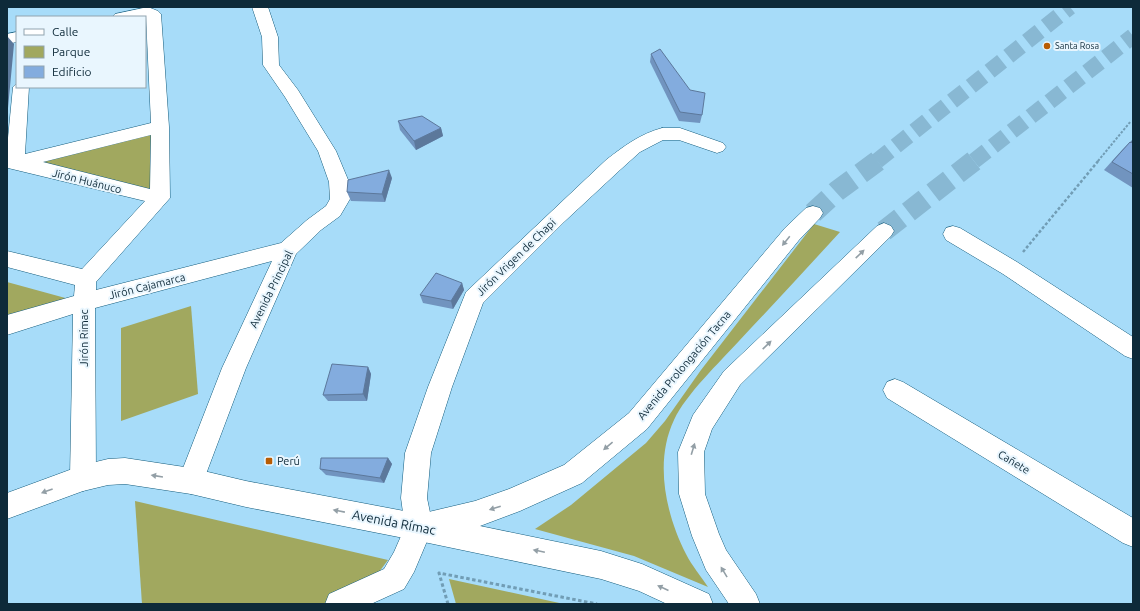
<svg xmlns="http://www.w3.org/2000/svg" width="1140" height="611" font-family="Ubuntu,sans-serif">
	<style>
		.green { fill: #a1a85f }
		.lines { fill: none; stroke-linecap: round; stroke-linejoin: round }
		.secondary-tunnel-far1 { stroke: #88b8d3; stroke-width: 16; stroke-dasharray: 16 8; stroke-linecap: butt }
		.secondary-tunnel { stroke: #88b8d3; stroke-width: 21; stroke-dasharray: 21 10; stroke-linecap: butt }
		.minor-casing { stroke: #145c7d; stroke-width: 1 }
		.secondary-casing { stroke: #145c7d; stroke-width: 1 }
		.path-far2 { stroke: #719db5; stroke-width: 2; stroke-dasharray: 2.5 1.5; stroke-linecap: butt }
		.path-far1 { stroke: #719db5; stroke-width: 2.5; stroke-dasharray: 3 2; stroke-linecap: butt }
		.path { stroke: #719db5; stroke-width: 3; stroke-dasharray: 3.5 2.5; stroke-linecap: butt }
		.minor { fill: #fff; fill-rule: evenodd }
		.secondary { fill: #fff; fill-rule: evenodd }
		.wall { fill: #7194bf }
		.shaded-wall { fill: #5c789b }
		.building { fill: #83acde; stroke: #5c789b }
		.oneway { fill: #939fa6 }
		.poi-dot { fill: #b85c04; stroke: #e9f6fe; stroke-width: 1.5 }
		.labels { text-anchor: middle; stroke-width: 4; stroke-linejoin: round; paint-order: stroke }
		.far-poi-label { font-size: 9px; fill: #0e2a39; stroke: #e9f6fe; text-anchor: start }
		.street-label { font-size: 11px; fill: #0e2a39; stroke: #e9f6fe }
		.poi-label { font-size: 11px; fill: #0e2a39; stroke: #e9f6fe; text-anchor: start }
		.near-street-label { font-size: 13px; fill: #0e2a39; stroke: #e9f6fe }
	</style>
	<rect width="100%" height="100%" fill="#a7dcf9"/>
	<g class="green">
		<path d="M151 134 156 193 32 163Z"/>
		<path d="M814 224 840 232C807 268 773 305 739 341 720 362 686 394 674 420 654 462 666 515 686 554 692 566 701 576 708 587L634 556 535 529 571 505 646 443 665 421 701 370Z"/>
		<path d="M7 282 69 299 7 318Z"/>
		<path d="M191 306 198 394 121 421V328Z"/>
		<path d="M135 501 388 560 370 584 323 604H142Z"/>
		<path d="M449 579 564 604H456Z"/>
	</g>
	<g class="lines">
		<g class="secondary-tunnel-far1">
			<path d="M877 161 1070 7"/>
			<path d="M974 161 1133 36"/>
		</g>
		<g class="secondary-tunnel">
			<path d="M813 213 837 191 879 160"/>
			<path d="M884 231 975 160"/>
		</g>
		<defs>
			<g id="minor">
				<path d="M148 7 158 11 161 14 169 127 170 198 96 282V290L281 243 307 220 326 206 330 199 329 182 318 151 285 97 263 65 262 37 252 7H268L278 37 279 65 298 90 336 151 349 182 350 199 340 216 321 230 296 254 246 368 200 490 191 494 182 490 178 481 222 368 272 261 95 308 96 478 92 487 83 491 74 487 70 478 73 314 7 335V315L74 296 75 285 7 267V251L82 269 145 201 8 168 7 165V148L13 87 17 83V87H29L25 154 151 123 146 17H112L115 14ZM151 135 150 189 43 162Z"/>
				<path d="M17 32V42L7 44V34Z"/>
				<path d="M662 128H680L723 143 726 147 723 151 717 153 679 140H663L640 152 620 170 564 222 483 303 452 387 431 453 427 498 433 527 414 572 404 589 371 604H325L329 594 384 569 394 552 405 527 401 498 405 453 428 387 466 292 606 160C624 146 640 134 662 128Z"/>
				<path d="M953 226 960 228 1017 262 1133 337V359L1125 356 1003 274 946 240 943 234 946 228Z"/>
				<path d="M895 379 903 382 1133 518V547L1123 543 887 398 883 390 887 382Z"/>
			</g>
			<g id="secondary">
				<path d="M813 206 820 208 823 213 820 218 799 240 647 429 582 483 520 511 480 526 601 551 642 564 709 594 713 604H667L639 591 601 579 419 541 246 507 191 494 125 484 108 485 83 491 7 519V493L83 465 108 459 125 458 191 468 246 481 420 514 475 501 509 489 564 465 629 413 785 228 806 208Z"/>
				<path d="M884 223 891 226 894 231 891 236 740 385 712 429 704 452 705 494 719 534 726 550 756 594 760 604H729L706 570 692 536 679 494 678 452 693 415 724 371 877 226Z"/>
			</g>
		</defs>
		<use href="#minor" class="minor-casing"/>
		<use href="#secondary" class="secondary-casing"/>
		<path class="path-far2" d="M1098 161 1131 121"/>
		<path class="path-far1" d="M1023 252 1099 160"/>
		<path class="path" d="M448 604 439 573 597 604"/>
		<use href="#minor" class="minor"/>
		<use href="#secondary" class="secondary"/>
	</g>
	<g class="wall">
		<path d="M651 54 702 115 700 123 679 121 650 62Z"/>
		<path d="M398 121 441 128 443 136 416 150 400 130Z"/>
		<path d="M1133 139V188L1104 170 1122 150Z"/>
		<path d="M392 178 385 202 351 201 347 192Z"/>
		<path d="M462 283 464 290 453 309 423 303 420 295Z"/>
		<path d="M368 367 371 374 367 401H328L323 395Z"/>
		<path d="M388 458 392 464 384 483 326 475 320 469Z"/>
	</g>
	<g class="shaded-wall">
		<path d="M7 36 14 44 8 108H7Z"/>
		<path d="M441 128 443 136 416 150 414 141Z"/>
		<path d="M389 170 392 178 385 202 382 194Z"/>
		<path d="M462 283 464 290 453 309 451 301Z"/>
		<path d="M368 367 371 374 367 401 363 394Z"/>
		<path d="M388 458 392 464 384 483 380 478Z"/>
	</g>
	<g class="building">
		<path d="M660 49 690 90 705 93 702 115 680 112 651 54Z"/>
		<path d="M422 116 441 128 414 141 398 121Z"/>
		<path d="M1133 140V174L1112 162 1130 142 1131 143Z"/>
		<path d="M389 170 382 194 347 192 348 180Z"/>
		<path d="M436 273 462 283 451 301 420 295Z"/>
		<path d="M332 364 368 367 363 394 323 395Z"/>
		<path d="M321 458H388L380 478 320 469Z"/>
	</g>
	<defs><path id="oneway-solid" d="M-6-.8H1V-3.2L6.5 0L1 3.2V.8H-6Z"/></defs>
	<g class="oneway">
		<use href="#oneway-solid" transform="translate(786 241) rotate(129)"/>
		<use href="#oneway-solid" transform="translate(860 254) rotate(-44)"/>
		<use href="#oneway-solid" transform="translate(767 345) rotate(-44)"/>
		<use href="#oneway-solid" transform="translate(608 446) rotate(140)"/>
		<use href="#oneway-solid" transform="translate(693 449) rotate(-73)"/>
		<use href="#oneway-solid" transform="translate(157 476) rotate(-171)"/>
		<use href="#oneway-solid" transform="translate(47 491) rotate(160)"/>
		<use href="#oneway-solid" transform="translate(495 508) rotate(163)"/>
		<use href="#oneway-solid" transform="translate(339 511) rotate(-169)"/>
		<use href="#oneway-solid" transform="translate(539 551) rotate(-168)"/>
		<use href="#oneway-solid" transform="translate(724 572) rotate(-121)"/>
		<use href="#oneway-solid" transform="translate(663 588) rotate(-156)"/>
	</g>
	<g class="poi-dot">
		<circle cx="1047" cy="46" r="4"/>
		<rect x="265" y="457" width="8" height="8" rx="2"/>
	</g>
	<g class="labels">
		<g class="far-poi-label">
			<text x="1055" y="49">Santa Rosa</text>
		</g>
		<g class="street-label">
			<text transform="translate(87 181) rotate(14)" y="4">Jirón Huánuco</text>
			<text transform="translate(516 257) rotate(-44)" y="4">Jirón Vrigen de Chapi</text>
			<text transform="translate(147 286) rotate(-14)" y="4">Jirón Cajamarca</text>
			<text transform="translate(271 289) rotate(-64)" y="4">Avenida Principal</text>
			<text transform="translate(84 338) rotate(-90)" y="4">Jirón Rimac</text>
			<text transform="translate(684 365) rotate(-50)" y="4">Avenida Prolongación Tacna</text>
			<text transform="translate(1014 462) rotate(31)" y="4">Cañete</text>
		</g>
		<g class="poi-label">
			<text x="277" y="465">Perú</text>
		</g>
		<g class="near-street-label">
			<text transform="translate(394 522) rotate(11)" y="5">Avenida Rímac</text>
		</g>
	</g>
	<rect width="1140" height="611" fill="none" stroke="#0e2a39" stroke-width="16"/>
	<rect x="16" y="16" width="130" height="72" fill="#e9f6fe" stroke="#91a4af"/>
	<rect x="24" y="29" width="20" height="6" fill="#ffffff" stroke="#91a4af"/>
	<text x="52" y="36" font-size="12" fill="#0e2a39">Calle</text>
	<rect x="24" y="46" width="20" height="12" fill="#a1a85f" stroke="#91a4af"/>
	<text x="52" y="56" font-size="12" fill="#0e2a39">Parque</text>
	<rect x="24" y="66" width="20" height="12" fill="#83acde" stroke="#91a4af"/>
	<text x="52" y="76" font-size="12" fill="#0e2a39">Edificio</text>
</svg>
